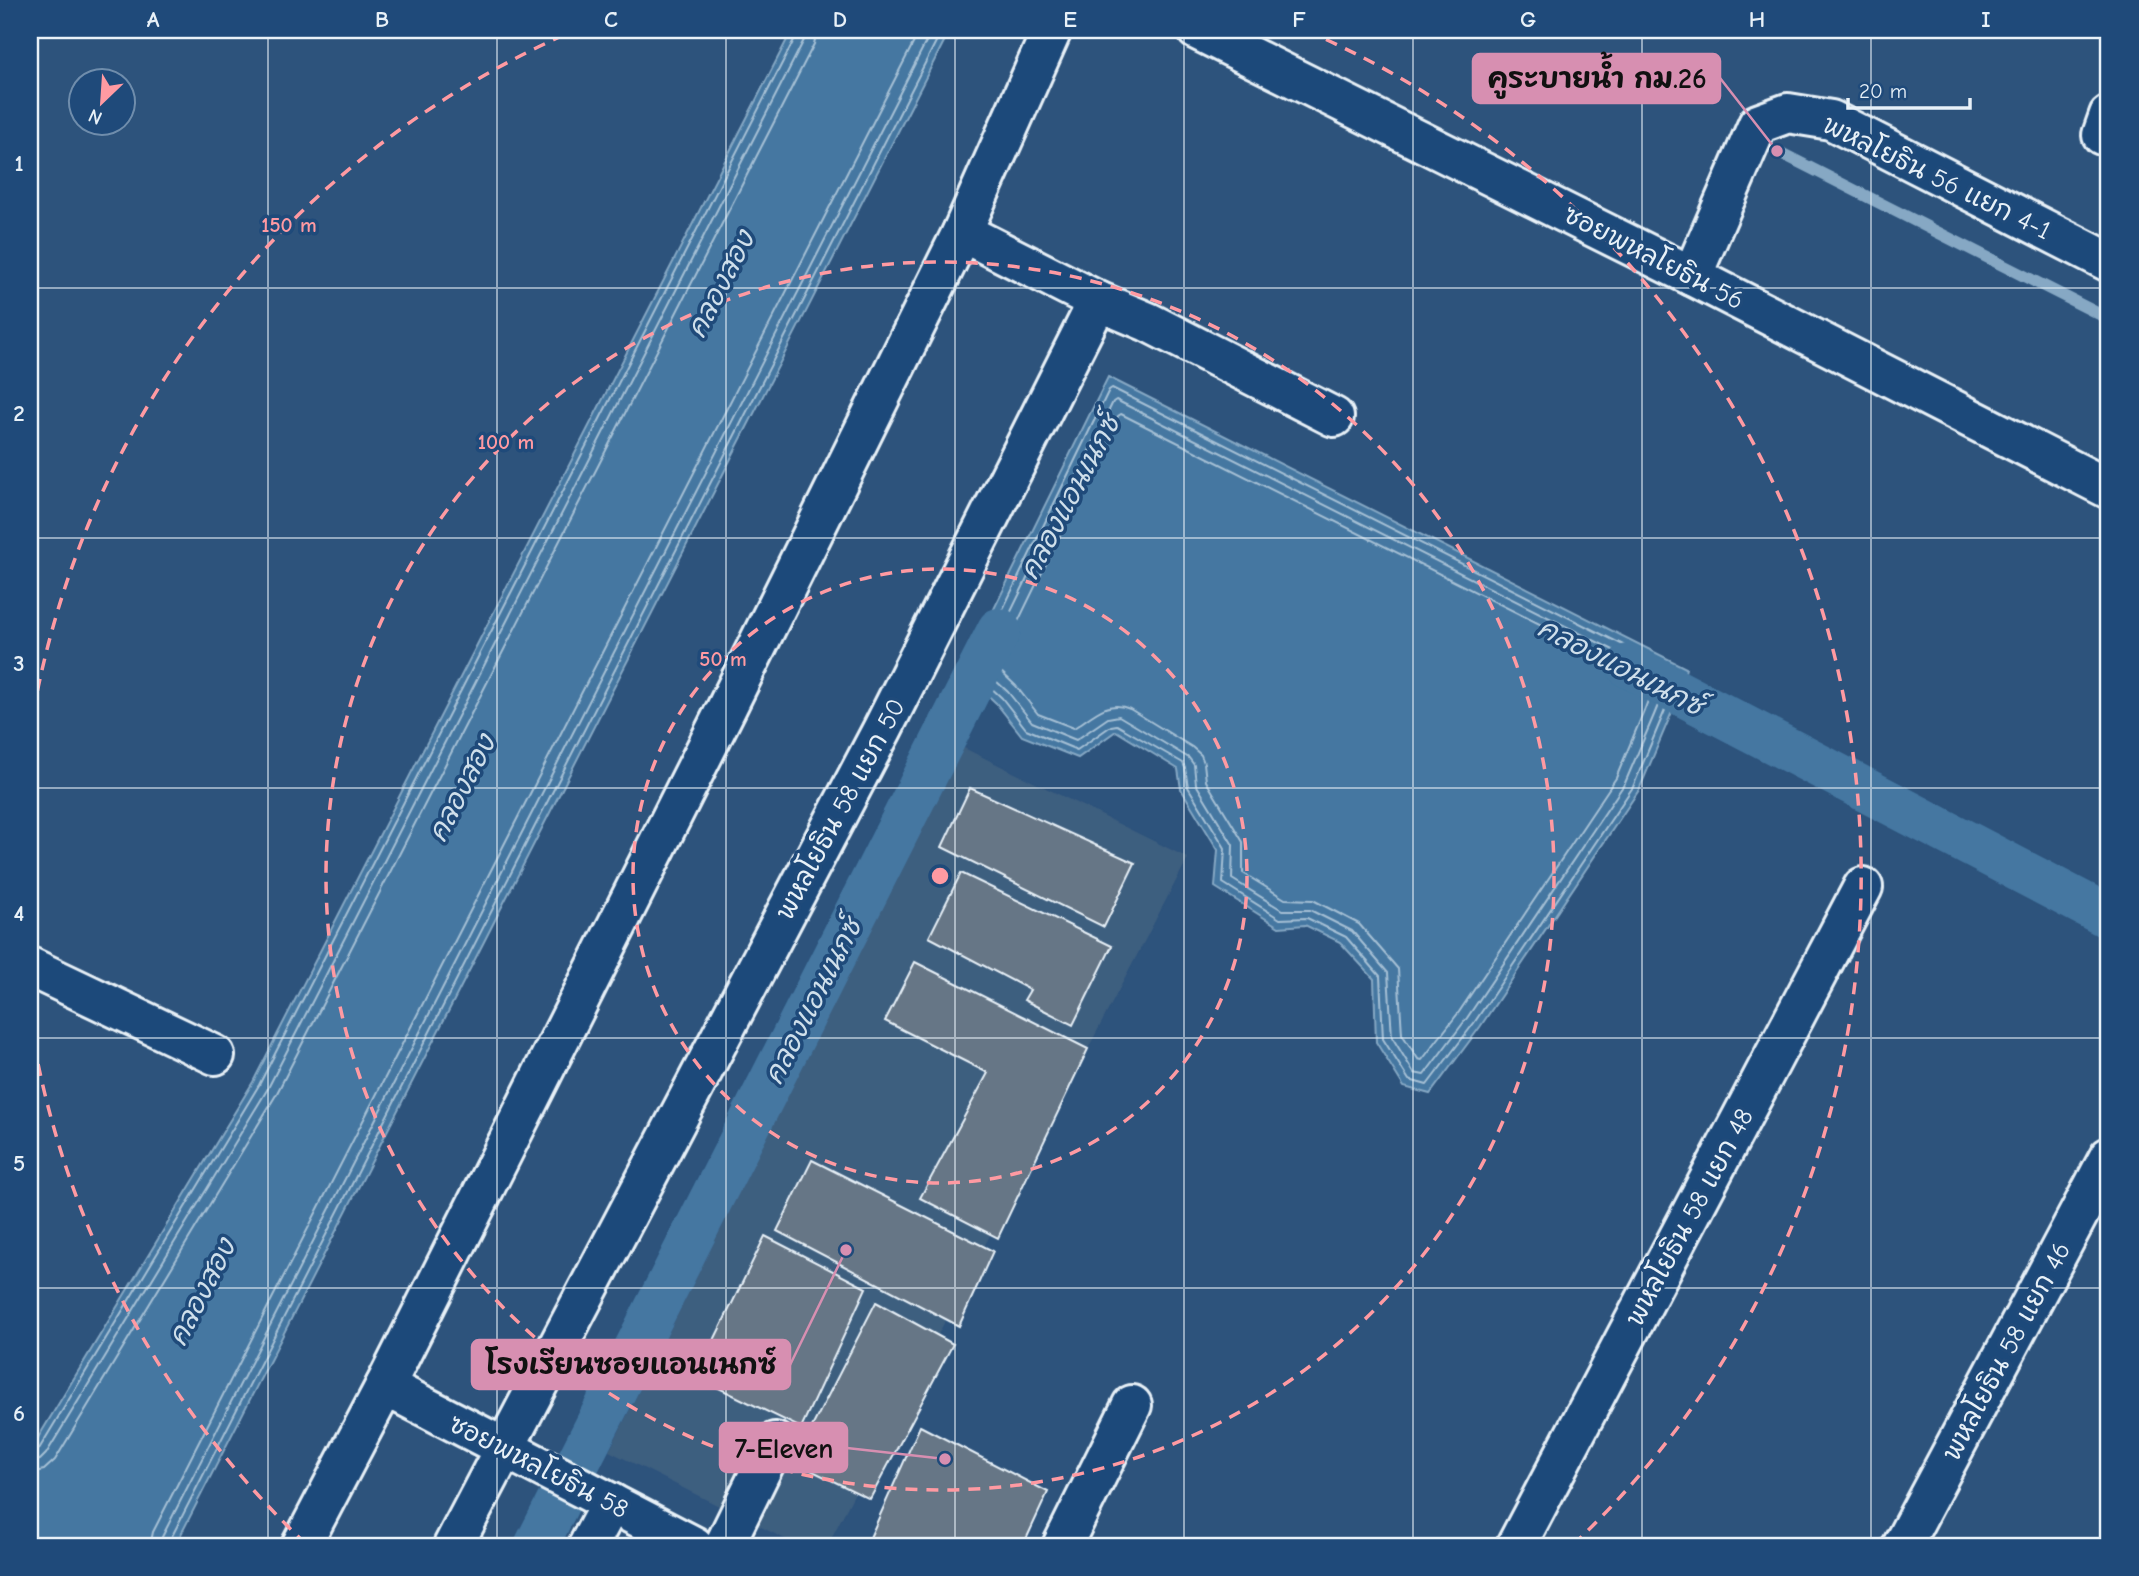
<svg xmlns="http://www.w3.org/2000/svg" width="2139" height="1576" font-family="'Comic Neue','Playpen Sans Thai',sans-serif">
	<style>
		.built { fill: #3e5e7f }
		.water { fill: #4477a1; stroke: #86a8c4; stroke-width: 2 }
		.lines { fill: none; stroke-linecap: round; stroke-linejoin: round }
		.shore { stroke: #a6c0d5; stroke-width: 2 }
		.stream { stroke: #86a8c4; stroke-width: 12 }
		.canal { stroke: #4477a1; stroke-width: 44 }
		.building { fill: #667686; stroke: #e8f1f8; stroke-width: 2 }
		.minor-casing { stroke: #e8f1f8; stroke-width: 44 }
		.minor { stroke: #1f4a7a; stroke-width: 38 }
		.grid { fill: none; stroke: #e8f1f8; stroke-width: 2; stroke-opacity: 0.55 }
		.ring { fill: none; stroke: #ff9aa2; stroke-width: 3.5; stroke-dasharray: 12 9 }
		.labels { text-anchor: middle; stroke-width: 7; stroke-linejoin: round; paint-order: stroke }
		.street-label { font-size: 26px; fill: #e8f1f8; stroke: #1f4a7a }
		.water-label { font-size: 28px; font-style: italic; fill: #cfdfeb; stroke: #1f4a7a }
		.centre { fill: #ff9aa2; stroke: #1f4a7a; stroke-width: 3.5 }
		.ring-label { font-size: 21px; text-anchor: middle; font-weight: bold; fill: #ff9aa2; stroke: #1f4a7a; stroke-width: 7; stroke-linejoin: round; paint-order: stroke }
		.leader { fill: none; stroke: #d78fb1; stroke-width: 2.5 }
		.callout-dot { fill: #d78fb1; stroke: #1f4a7a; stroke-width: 2.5 }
		.callout { fill: #d78fb1; stroke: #d78fb1; stroke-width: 2.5 }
		.callout-label { font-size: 28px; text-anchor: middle; font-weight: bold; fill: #111 }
		.neatline { fill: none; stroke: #e8f1f8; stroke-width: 2.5 }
		.grid-label { font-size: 23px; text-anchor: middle; font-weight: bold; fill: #e8f1f8 }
	</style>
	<rect width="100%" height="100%" fill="#2d537c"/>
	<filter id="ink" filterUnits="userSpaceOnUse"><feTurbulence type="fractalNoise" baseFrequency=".0143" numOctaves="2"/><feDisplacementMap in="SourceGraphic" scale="14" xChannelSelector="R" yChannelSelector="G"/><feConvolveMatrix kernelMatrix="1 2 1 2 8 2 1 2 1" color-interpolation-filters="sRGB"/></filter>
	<g filter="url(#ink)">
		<path class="built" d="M962 747 1188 858 827 1546H799L609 1451Z"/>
		<g class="water">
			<path d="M792 30H950L175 1546H30V1451L253 1082Z"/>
			<path d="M1108 377 1686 668 1680 693 1639 790 1480 1027 1430 1094 1404 1087 1376 1042 1374 979 1340 942 1305 925 1279 927 1215 887 1218 850 1181 789 1178 769 1116 731 1078 758 1022 736 996 703 963 672Z"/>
		</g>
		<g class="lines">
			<g class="shore">
				<path d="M1112 388 1677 672 1673 691 1633 787 1474 1023 1427 1085 1409 1080 1383 1039 1380 976 1346 937 1307 918 1280 919 1223 883 1225 848 1188 787 1185 768 1183 763 1117 725 1111 726 1077 750 1026 729 1002 698 973 671 1109 390Z"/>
				<path d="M1116 400 1667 677 1665 688 1654 715 1625 783 1467 1018 1424 1075 1414 1073 1392 1037 1388 973 1352 931 1310 910H1282L1232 879 1233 845 1196 784 1194 765 1189 758 1119 716 1108 718 1076 740 1032 722 1008 692 983 669 1113 402Z"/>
				<path d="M1121 414 1655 682 1644 711 1616 778 1459 1012 1422 1060 1418 1059 1402 1034 1398 969 1359 924 1313 900 1285 899 1243 873V842L1206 781 1204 763 1201 755 1192 747 1130 709C1107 699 1093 716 1074 728L1038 714 1016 686 996 667 1118 416Z"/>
				<path d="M30 1453H35L39 1449 259 1085 796 36 797 30"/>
				<path d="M30 1462 40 1460 46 1454 267 1090 804 40 806 30"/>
				<path d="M30 1473 44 1470 55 1460 276 1095 814 44 817 30"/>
				<path d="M150 1546 153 1532 920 30"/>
				<path d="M160 1546 162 1537 932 30"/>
				<path d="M169 1546 170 1540 942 30"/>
			</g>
			<path class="stream" d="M1777 151 2109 319"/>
			<g class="canal">
				<path d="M1628 666 2109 917"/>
				<path d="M536 1546 999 630"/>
			</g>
		</g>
		<g class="building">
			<path d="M970 788 1135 863 1104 927 942 847Z"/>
			<path d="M961 873 1112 946 1073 1025 1024 1000 1030 990 929 937Z"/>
			<path d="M915 962 1088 1049 998 1238 920 1198 988 1073 885 1021Z"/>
			<path d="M812 1160 993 1251 959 1326 777 1231Z"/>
			<path d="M765 1236 866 1288 801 1428 696 1377Z"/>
			<path d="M876 1302 953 1344 870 1499 794 1462Z"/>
			<path d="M920 1426 1048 1492 1023 1546H875L868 1542Z"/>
		</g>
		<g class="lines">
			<defs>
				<g id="minor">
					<path d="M1197 30 1692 276 2109 489"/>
					<path d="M2102 135 2109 115"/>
					<path d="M1692 276 1758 124 1788 113 1831 120 2109 262"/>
					<path d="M1098 301 1148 322 1334 417"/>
					<path d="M30 967 215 1055"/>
					<path d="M385 1386 694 1546"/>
					<path d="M301 1546 385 1386 726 709 962 232 1052 30"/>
					<path d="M453 1546 883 728 1098 301 962 232"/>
					<path d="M588 1546 611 1503"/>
					<path d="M724 1546 775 1442"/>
					<path d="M1062 1546 1132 1405"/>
					<path d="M1516 1546 1863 887"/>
					<path d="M1902 1546 2109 1157"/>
				</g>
			</defs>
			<use href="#minor" class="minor-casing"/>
			<use href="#minor" class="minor"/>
		</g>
	</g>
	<path class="grid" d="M268 30V1546M497 30V1546M726 30V1546M955 30V1546M1184 30V1546M1413 30V1546M1642 30V1546M1871 30V1546M30 288H2109M30 538H2109M30 788H2109M30 1038H2109M30 1288H2109"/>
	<g class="ring">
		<circle cx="940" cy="876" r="307"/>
		<circle cx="940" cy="876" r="614"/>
		<path d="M306 1544A921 921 0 0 1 30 1020M30 732A921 921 0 0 1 573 31M1307 31A921 921 0 0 1 1574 1544"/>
	</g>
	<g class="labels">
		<g class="street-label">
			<text transform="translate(1937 177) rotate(26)" y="9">พหลโยธิน 56 แยก 4-1</text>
			<text transform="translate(1654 257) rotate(27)" y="9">ซอยพหลโยธิน 56</text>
			<text transform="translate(840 809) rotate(-62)" y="9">พหลโยธิน 58 แยก 50</text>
			<text transform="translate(1689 1217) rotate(-62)" y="9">พหลโยธิน 58 แยก 48</text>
			<text transform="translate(2006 1351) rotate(-62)" y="9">พหลโยธิน 58 แยก 46</text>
			<text transform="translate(539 1466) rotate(27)" y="9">ซอยพหลโยธิน 58</text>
		</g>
		<g class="water-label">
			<text transform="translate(720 284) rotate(-63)" y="10">คลองสอง</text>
			<text transform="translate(1069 497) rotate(-62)" y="10">คลองแอนเนกซ์</text>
			<text transform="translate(1621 666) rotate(27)" y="10">คลองแอนเนกซ์</text>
			<text transform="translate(461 788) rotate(-63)" y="10">คลองสอง</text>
			<text transform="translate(812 1001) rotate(-63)" y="10">คลองแอนเนกซ์</text>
			<text transform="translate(201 1292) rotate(-63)" y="10">คลองสอง</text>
		</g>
	</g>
	<circle cx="940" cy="876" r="10" class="centre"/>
	<g class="ring-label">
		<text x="289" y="232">150 m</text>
		<text x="506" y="449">100 m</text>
		<text x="723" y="666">50 m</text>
	</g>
	<path class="leader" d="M1777 151L1720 78M846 1250L790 1365M945 1459L847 1448"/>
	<g class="callout-dot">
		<circle cx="1777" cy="151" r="7"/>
		<circle cx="846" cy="1250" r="7"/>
		<circle cx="945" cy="1459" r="7"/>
	</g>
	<g class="callout">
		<rect x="1473" y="54" width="247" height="49" rx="7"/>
		<rect x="472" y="1340" width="318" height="49" rx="7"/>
		<rect x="720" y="1423" width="127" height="49" rx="7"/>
	</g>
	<g class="callout-label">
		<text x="1597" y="88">คูระบายน้ำ กม.26</text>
		<text x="631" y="1374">โรงเรียนซอยแอนเนกซ์</text>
		<text x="784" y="1458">7-Eleven</text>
	</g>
	<rect width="2139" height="1576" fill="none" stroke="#1f4a7a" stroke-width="77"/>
	<g transform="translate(102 102) rotate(205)"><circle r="33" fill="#1f4a7a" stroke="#6f8dac" stroke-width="2"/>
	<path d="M0-5L12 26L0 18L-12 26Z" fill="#ff9aa2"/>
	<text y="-10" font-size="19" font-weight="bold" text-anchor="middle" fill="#e8f1f8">N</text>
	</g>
	<path d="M1848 98v10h122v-10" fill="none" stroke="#e8f1f8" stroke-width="3.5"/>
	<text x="1859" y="98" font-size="21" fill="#e8f1f8" stroke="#1f4a7a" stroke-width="5" paint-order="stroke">20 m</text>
	<rect x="38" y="38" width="2062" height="1500" class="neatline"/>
	<g class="grid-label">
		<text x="153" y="27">A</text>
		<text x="382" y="27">B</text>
		<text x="611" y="27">C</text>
		<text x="840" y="27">D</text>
		<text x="1070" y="27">E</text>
		<text x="1299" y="27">F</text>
		<text x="1528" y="27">G</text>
		<text x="1757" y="27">H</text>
		<text x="1986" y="27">I</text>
		<text x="19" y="171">1</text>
		<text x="19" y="421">2</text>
		<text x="19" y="671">3</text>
		<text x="19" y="921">4</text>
		<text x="19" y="1171">5</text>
		<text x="19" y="1421">6</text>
	</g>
</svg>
